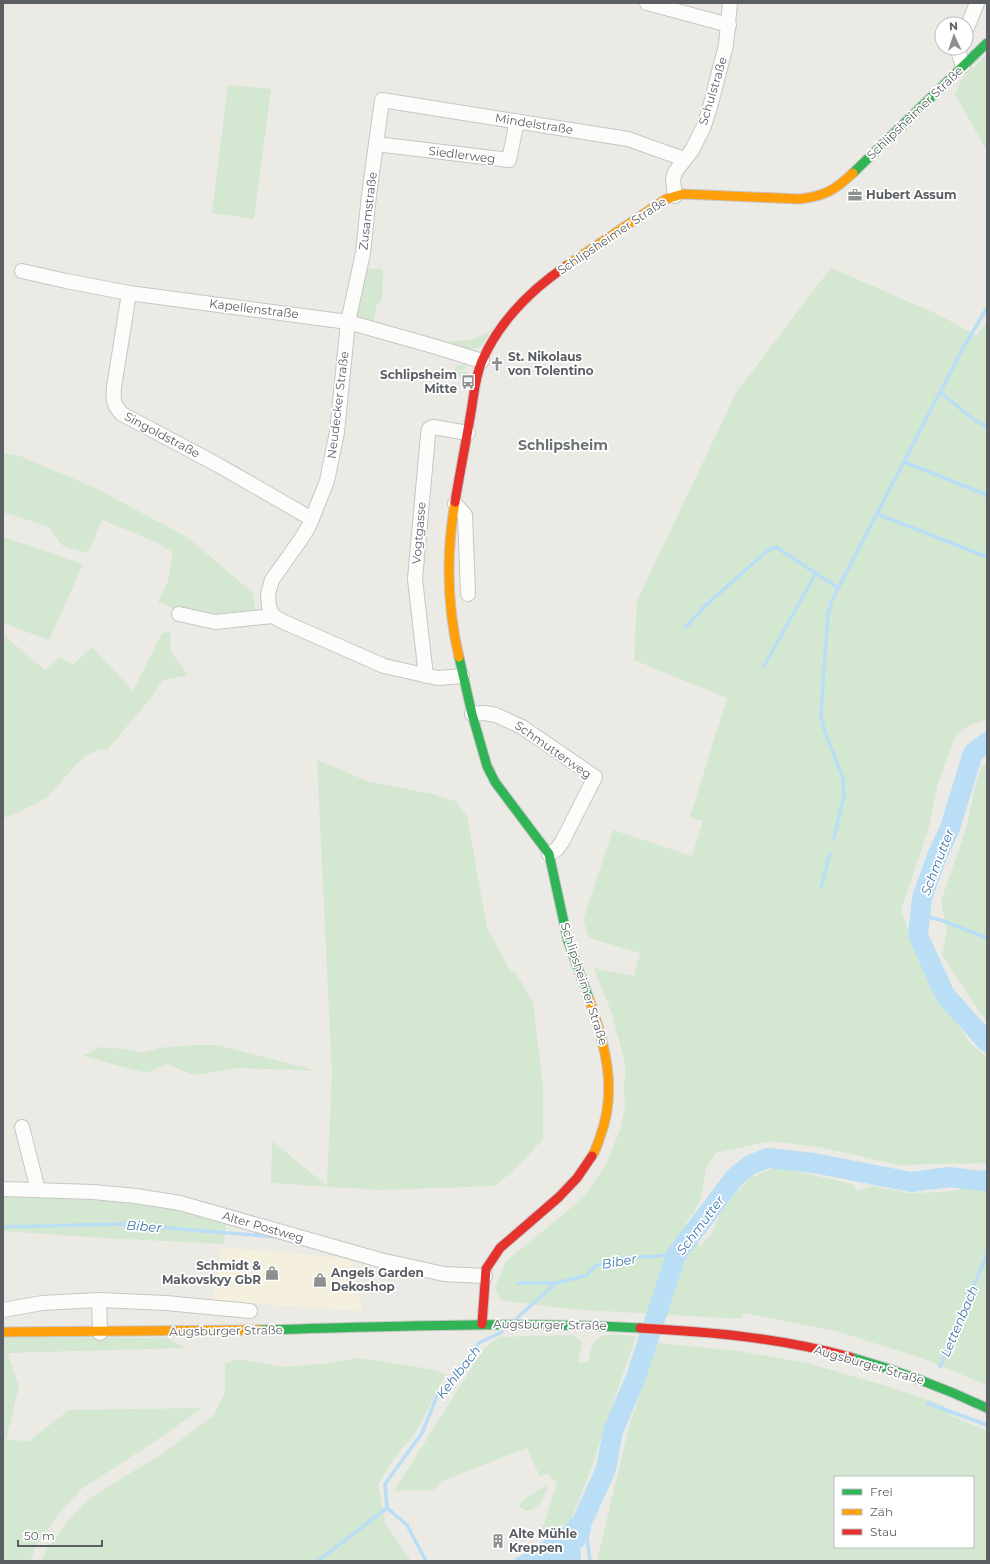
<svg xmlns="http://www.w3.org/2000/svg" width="990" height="1564" font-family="Montserrat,sans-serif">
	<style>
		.commercial { fill: #f5efde }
		.green { fill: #d4e7d1; fill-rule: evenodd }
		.water { fill: #b9def5 }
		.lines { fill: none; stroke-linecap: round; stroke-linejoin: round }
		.stream { stroke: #b9def5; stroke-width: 3.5 }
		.river { stroke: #b9def5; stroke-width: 20 }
		.street-casing { stroke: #c6c6c6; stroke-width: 16 }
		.fast-casing { stroke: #c6c6c6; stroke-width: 11 }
		.slow-casing { stroke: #c6c6c6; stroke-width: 11 }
		.jam-casing { stroke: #c6c6c6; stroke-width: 11 }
		.street { stroke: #fcfcfb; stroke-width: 14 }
		.fast { stroke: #30b455; stroke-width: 9 }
		.slow { stroke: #ff9f0a; stroke-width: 9 }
		.jam { stroke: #e5322d; stroke-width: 9 }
		.labels { text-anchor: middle; stroke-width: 3.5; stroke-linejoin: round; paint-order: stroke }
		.street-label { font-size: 12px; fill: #5b5f63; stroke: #fff }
		.poi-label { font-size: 12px; font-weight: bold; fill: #5b5f63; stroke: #fff; text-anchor: start }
		.water-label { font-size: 13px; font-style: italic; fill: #427aae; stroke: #fff }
		.quarter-label { font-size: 14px; font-weight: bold; fill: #6c7175; stroke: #fff }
	</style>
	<rect width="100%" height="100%" fill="#ebeae5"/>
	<path class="commercial" d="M221 1247 354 1259 353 1289 361 1300V1311L213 1301Z"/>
	<g class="green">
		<path d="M987 54V151L955 94 961 80Z"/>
		<path d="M228 85 271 89 254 219 212 213Z"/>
		<path d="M367 268 383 269 382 300 377 304 374 321 357 316Z"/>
		<path d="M831 268 939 315 976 335 987 323V721L984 720 968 726 955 737 938 783 929 826 901 910 927 980 971 1044 987 1057V1163L899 1165 819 1147 770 1141 716 1153 706 1168 701 1198 695 1211 685 1224 700 1246 711 1235 722 1210 734 1195 750 1178 777 1167 853 1184 856 1191 873 1186 909 1193 944 1192 987 1185V1385L921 1358 836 1331 744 1313 741 1319 569 1309 500 1300 495 1287 506 1261 564 1214 585 1195 606 1165 620 1130 625 1107 624 1085 626 1071 623 1055 612 1014 594 968 634 976 640 953 589 938 583 920 613 830 692 856 703 821 690 817 727 698 634 660 637 601 737 391Z"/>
		<path d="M492 329C488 334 485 342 481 346 472 353 455 344 446 342 464 340 477 341 492 329Z"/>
		<path d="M462 364 465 365 466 368 459 371 460 373 467 371 468 374C464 379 460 378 455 375L454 374 456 366Z"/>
		<path d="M3 453 20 456 95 488 187 537 253 593 256 614H189L158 602 168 581 173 553 158 543 102 520 88 553 63 546 49 527 3 512Z"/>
		<path d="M3 537 83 564 49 640 3 623Z"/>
		<path d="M170 632 171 652 188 675 163 680 150 699 106 751V749C81 750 66 779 50 794 41 802 14 815 3 818V635L45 670 60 657 73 665 92 647 133 691 162 633Z"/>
		<path d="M317 760 370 782 432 794 455 801 467 816 487 928 510 970 516 973 533 1003 543 1087V1139L519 1165 495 1186 379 1190 271 1183 272 1141 327 1186 332 1074Z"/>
		<path d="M987 762V1020L983 1017 942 955 947 932 941 901 966 829 974 791 981 767Z"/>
		<path d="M191 1045H217L318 1071 239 1068 194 1075 167 1064 146 1073 83 1056 101 1047 132 1050 141 1053 159 1048Z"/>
		<path d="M3 1195 122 1202 187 1212 226 1222 224 1244 105 1238 3 1231Z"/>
		<path d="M574 1335 582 1343 578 1363 588 1362C590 1357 590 1351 592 1346 600 1329 621 1336 636 1336L588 1477 570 1522 540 1536 557 1483 547 1473 540 1477 527 1448 442 1481 433 1490 394 1491 484 1348 500 1337Z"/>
		<path d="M3 1337 167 1338 185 1348 7 1353 19 1386 6 1440 29 1441 69 1410 202 1408 154 1442 80 1490 57 1516 37 1544 30 1561H3Z"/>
		<path d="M658 1343 739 1351 807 1363 883 1385 943 1405 952 1416 987 1431V1561H597L630 1423ZM835 1477H973V1547H835Z"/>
		<path d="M358 1358 430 1369 446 1374 417 1430 396 1456 378 1484 386 1525 411 1561H41L47 1549 71 1517 93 1496 162 1454 213 1416 225 1393V1364L238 1359 283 1367 322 1364Z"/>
		<path d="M548 1484C546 1495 539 1509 527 1511L520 1507V1504L522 1501Z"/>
	</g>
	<path class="water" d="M576 1520 587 1522 591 1527C589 1546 579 1548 566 1561H516L515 1558C529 1553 538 1545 550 1537 561 1530 567 1530 576 1520Z"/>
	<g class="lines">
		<g class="stream">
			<path d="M940 392 973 419 987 427"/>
			<path d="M904 462 987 495"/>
			<path d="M877 514 987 557"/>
			<path d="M686 627 706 605 768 550 776 547 838 588"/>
			<path d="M764 666 816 573"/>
			<path d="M834 838 844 796 843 779 823 726 821 717 822 697 828 614 831 602 963 348 987 308"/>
			<path d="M821 887 830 854"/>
			<path d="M920 915 941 920 987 938"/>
			<path d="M3 1227 119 1224 277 1237"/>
			<path d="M518 1283H556L587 1275 595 1266 621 1258 676 1255"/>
			<path d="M517 1318 556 1283"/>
			<path d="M940 1367 987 1254"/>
			<path d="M927 1403 987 1425"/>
			<path d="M387 1508 407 1525 426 1561"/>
			<path d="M587 1538 590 1561"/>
			<path d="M318 1561 387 1508 385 1484 422 1433 437 1396 479 1343 502 1332"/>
		</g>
		<g class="river">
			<path d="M987 742 973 753 950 828 937 856 922 898 918 935 945 995 987 1042"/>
			<path d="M562 1539 567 1537 582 1522 606 1469 613 1431 636 1377 676 1255 735 1177 750 1165 768 1158 814 1163 911 1182 949 1177 982 1181 987 1180"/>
			<path d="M531 1561 567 1537 571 1556 569 1561"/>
		</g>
		<defs>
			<g id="street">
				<path d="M647 3 729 25"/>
				<path d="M966 30 977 3"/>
				<path d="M960 48 959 54 963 66"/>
				<path d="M376 144 509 160 517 121"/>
				<path d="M675 196 673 180 675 172 692 150 704 126 710 107 726 45 730 3"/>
				<path d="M22 271 66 281 129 293 348 322 433 346 482 361"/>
				<path d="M129 293 114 387C113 400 113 405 122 414L218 465 312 519"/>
				<path d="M455 504 465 515 468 594"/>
				<path d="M179 614 215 622 273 616"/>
				<path d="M426 676 415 579 428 435 429 429 433 427 468 433"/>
				<path d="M462 676 438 678 384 666 284 622 273 616 269 606 268 594 272 580 301 539 309 526 327 481 337 432 348 322 363 253 369 195 382 100 628 139 684 159"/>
				<path d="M472 714 484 713 496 715 522 727 595 777 562 842 557 849 549 854"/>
				<path d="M22 1127 38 1190"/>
				<path d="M3 1189 93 1192 136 1196 180 1203 380 1260 444 1274 485 1276"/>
				<path d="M99 1300 100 1333"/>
				<path d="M3 1310 42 1303 99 1300 166 1303 250 1311"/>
			</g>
			<g id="fast">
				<path d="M853 173 987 43"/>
				<path d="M459 657 472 714 487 766 495 782 549 854 568 941 589 999"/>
				<path d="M260 1330C387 1327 513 1321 640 1328"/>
				<path d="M850 1357C897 1370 942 1387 987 1408"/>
			</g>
			<g id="slow">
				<path d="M566 266 666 199 683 194 800 199C825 196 835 190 853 173"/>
				<path d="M455 502C446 554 447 606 459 657"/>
				<path d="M589 999C605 1044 618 1090 600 1137 598 1143 596 1150 592 1156"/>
				<path d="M3 1332 260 1330"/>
			</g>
			<g id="jam">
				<path d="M455 502C460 472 466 442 471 412 474 395 475 377 482 361 499 322 531 290 566 266"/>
				<path d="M482 1324 486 1269 500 1248 559 1197 577 1178 592 1156"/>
				<path d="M640 1328C711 1332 781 1338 850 1357"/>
			</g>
		</defs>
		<use href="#street" class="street-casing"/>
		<use href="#fast" class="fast-casing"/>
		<use href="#slow" class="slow-casing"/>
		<use href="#jam" class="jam-casing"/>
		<use href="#street" class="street"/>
		<use href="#fast" class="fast"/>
		<use href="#slow" class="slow"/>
		<use href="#jam" class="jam"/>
	</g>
	<defs>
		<symbol id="office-bare" viewBox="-9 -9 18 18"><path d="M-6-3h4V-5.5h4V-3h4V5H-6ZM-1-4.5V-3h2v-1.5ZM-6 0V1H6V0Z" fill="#8d9090" stroke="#fff" stroke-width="2.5" paint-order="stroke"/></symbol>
		<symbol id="church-bare" viewBox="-9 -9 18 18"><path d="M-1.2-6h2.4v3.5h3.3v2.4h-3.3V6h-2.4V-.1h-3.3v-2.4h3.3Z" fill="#8d9090" stroke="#fff" stroke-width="2.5" paint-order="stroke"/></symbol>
		<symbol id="bus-bare" viewBox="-9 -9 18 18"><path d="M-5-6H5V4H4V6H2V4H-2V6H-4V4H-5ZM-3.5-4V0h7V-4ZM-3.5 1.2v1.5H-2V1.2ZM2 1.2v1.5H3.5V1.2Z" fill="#8d9090" stroke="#fff" stroke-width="2.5" paint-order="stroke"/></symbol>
		<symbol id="shop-bare" viewBox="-9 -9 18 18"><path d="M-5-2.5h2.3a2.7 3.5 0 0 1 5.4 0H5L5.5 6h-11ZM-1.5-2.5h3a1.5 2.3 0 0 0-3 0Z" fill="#8d9090" stroke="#fff" stroke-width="2.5" paint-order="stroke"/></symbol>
		<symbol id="building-bare" viewBox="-9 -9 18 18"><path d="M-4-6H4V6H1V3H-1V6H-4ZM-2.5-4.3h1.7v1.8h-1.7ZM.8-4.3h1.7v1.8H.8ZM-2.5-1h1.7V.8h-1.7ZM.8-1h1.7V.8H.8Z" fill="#8d9090" stroke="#fff" stroke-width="2.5" paint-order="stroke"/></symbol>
	</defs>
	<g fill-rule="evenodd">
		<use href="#office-bare" x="845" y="185" width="20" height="20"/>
		<use href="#church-bare" x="487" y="354" width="20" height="20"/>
		<use href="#bus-bare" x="458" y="372" width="20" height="20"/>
		<use href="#shop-bare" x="262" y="1263" width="20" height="20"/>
		<use href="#shop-bare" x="310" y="1270" width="20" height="20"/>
		<use href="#building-bare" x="488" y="1531" width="20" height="20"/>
	</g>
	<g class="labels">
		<g class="street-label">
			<text transform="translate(713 91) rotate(-73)" y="4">Schulstraße</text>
			<text transform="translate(915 113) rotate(-44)" y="4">Schlipsheimer Straße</text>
			<text transform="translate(534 124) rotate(9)" y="4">Mindelstraße</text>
			<text transform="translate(462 155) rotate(7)" y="4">Siedlerweg</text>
			<text transform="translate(368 211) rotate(-83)" y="4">Zusamstraße</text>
			<text transform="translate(612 236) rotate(-34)" y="4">Schlipsheimer Straße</text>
			<text transform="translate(254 309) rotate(7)" y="4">Kapellenstraße</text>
			<text transform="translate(338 405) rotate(-83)" y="4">Neudecker Straße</text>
			<text transform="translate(162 435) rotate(28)" y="4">Singoldstraße</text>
			<text transform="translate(419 533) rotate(-85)" y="4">Vogtgasse</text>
			<text transform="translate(553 750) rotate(35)" y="4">Schmutterweg</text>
			<text transform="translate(584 984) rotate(72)" y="4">Schlipsheimer Straße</text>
			<text transform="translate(263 1227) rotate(16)" y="4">Alter Postweg</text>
			<text transform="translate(550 1325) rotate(1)" y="4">Augsburger Straße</text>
			<text transform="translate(226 1331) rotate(-1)" y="4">Augsburger Straße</text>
			<text transform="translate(869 1365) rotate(16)" y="4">Augsburger Straße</text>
		</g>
		<g class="poi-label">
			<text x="866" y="199">Hubert Assum</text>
			<text x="508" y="361">St. Nikolaus<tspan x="508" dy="14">von Tolentino</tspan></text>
			<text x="457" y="379" text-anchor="end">Schlipsheim<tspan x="457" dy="14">Mitte</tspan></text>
			<text x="261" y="1270" text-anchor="end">Schmidt &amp;<tspan x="261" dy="14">Makovskyy GbR</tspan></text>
			<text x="331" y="1277">Angels Garden<tspan x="331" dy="14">Dekoshop</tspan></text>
			<text x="509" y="1538">Alte Mühle<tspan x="509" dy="14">Kreppen</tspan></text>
		</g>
		<g class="water-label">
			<text transform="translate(937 862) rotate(-69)" y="5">Schmutter</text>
			<text transform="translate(700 1225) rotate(-53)" y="5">Schmutter</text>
			<text transform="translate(144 1226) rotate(5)" y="5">Biber</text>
			<text transform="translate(619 1261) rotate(-10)" y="5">Biber</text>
			<text transform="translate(959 1321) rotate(-67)" y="5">Lettenbach</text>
			<text transform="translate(458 1372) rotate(-52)" y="5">Kehlbach</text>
		</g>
		<g class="quarter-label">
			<text x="563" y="450">Schlipsheim</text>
		</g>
	</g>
	<rect width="990" height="1564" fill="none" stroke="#5b5f63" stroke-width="8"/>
	<rect x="834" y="1476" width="140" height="72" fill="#ffffff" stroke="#bdbfc1"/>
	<rect x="842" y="1489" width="20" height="6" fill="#30b455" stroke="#bdbfc1"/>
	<text x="870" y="1496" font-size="12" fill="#5b5f63">Frei</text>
	<rect x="842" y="1509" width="20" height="6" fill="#ff9f0a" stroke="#bdbfc1"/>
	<text x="870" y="1516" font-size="12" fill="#5b5f63">Zäh</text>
	<rect x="842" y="1529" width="20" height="6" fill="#e5322d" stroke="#bdbfc1"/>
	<text x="870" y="1536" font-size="12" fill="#5b5f63">Stau</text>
	<g transform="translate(954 36) rotate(357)"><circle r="19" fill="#ffffff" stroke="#bdbfc1"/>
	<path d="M0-3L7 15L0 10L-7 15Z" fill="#8d9090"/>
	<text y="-6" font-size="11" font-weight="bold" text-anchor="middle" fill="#5b5f63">N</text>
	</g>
	<path d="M18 1540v6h84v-6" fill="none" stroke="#5b5f63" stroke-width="2"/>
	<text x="24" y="1540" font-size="12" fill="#5b5f63" stroke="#ffffff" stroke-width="3" paint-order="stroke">50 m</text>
</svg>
